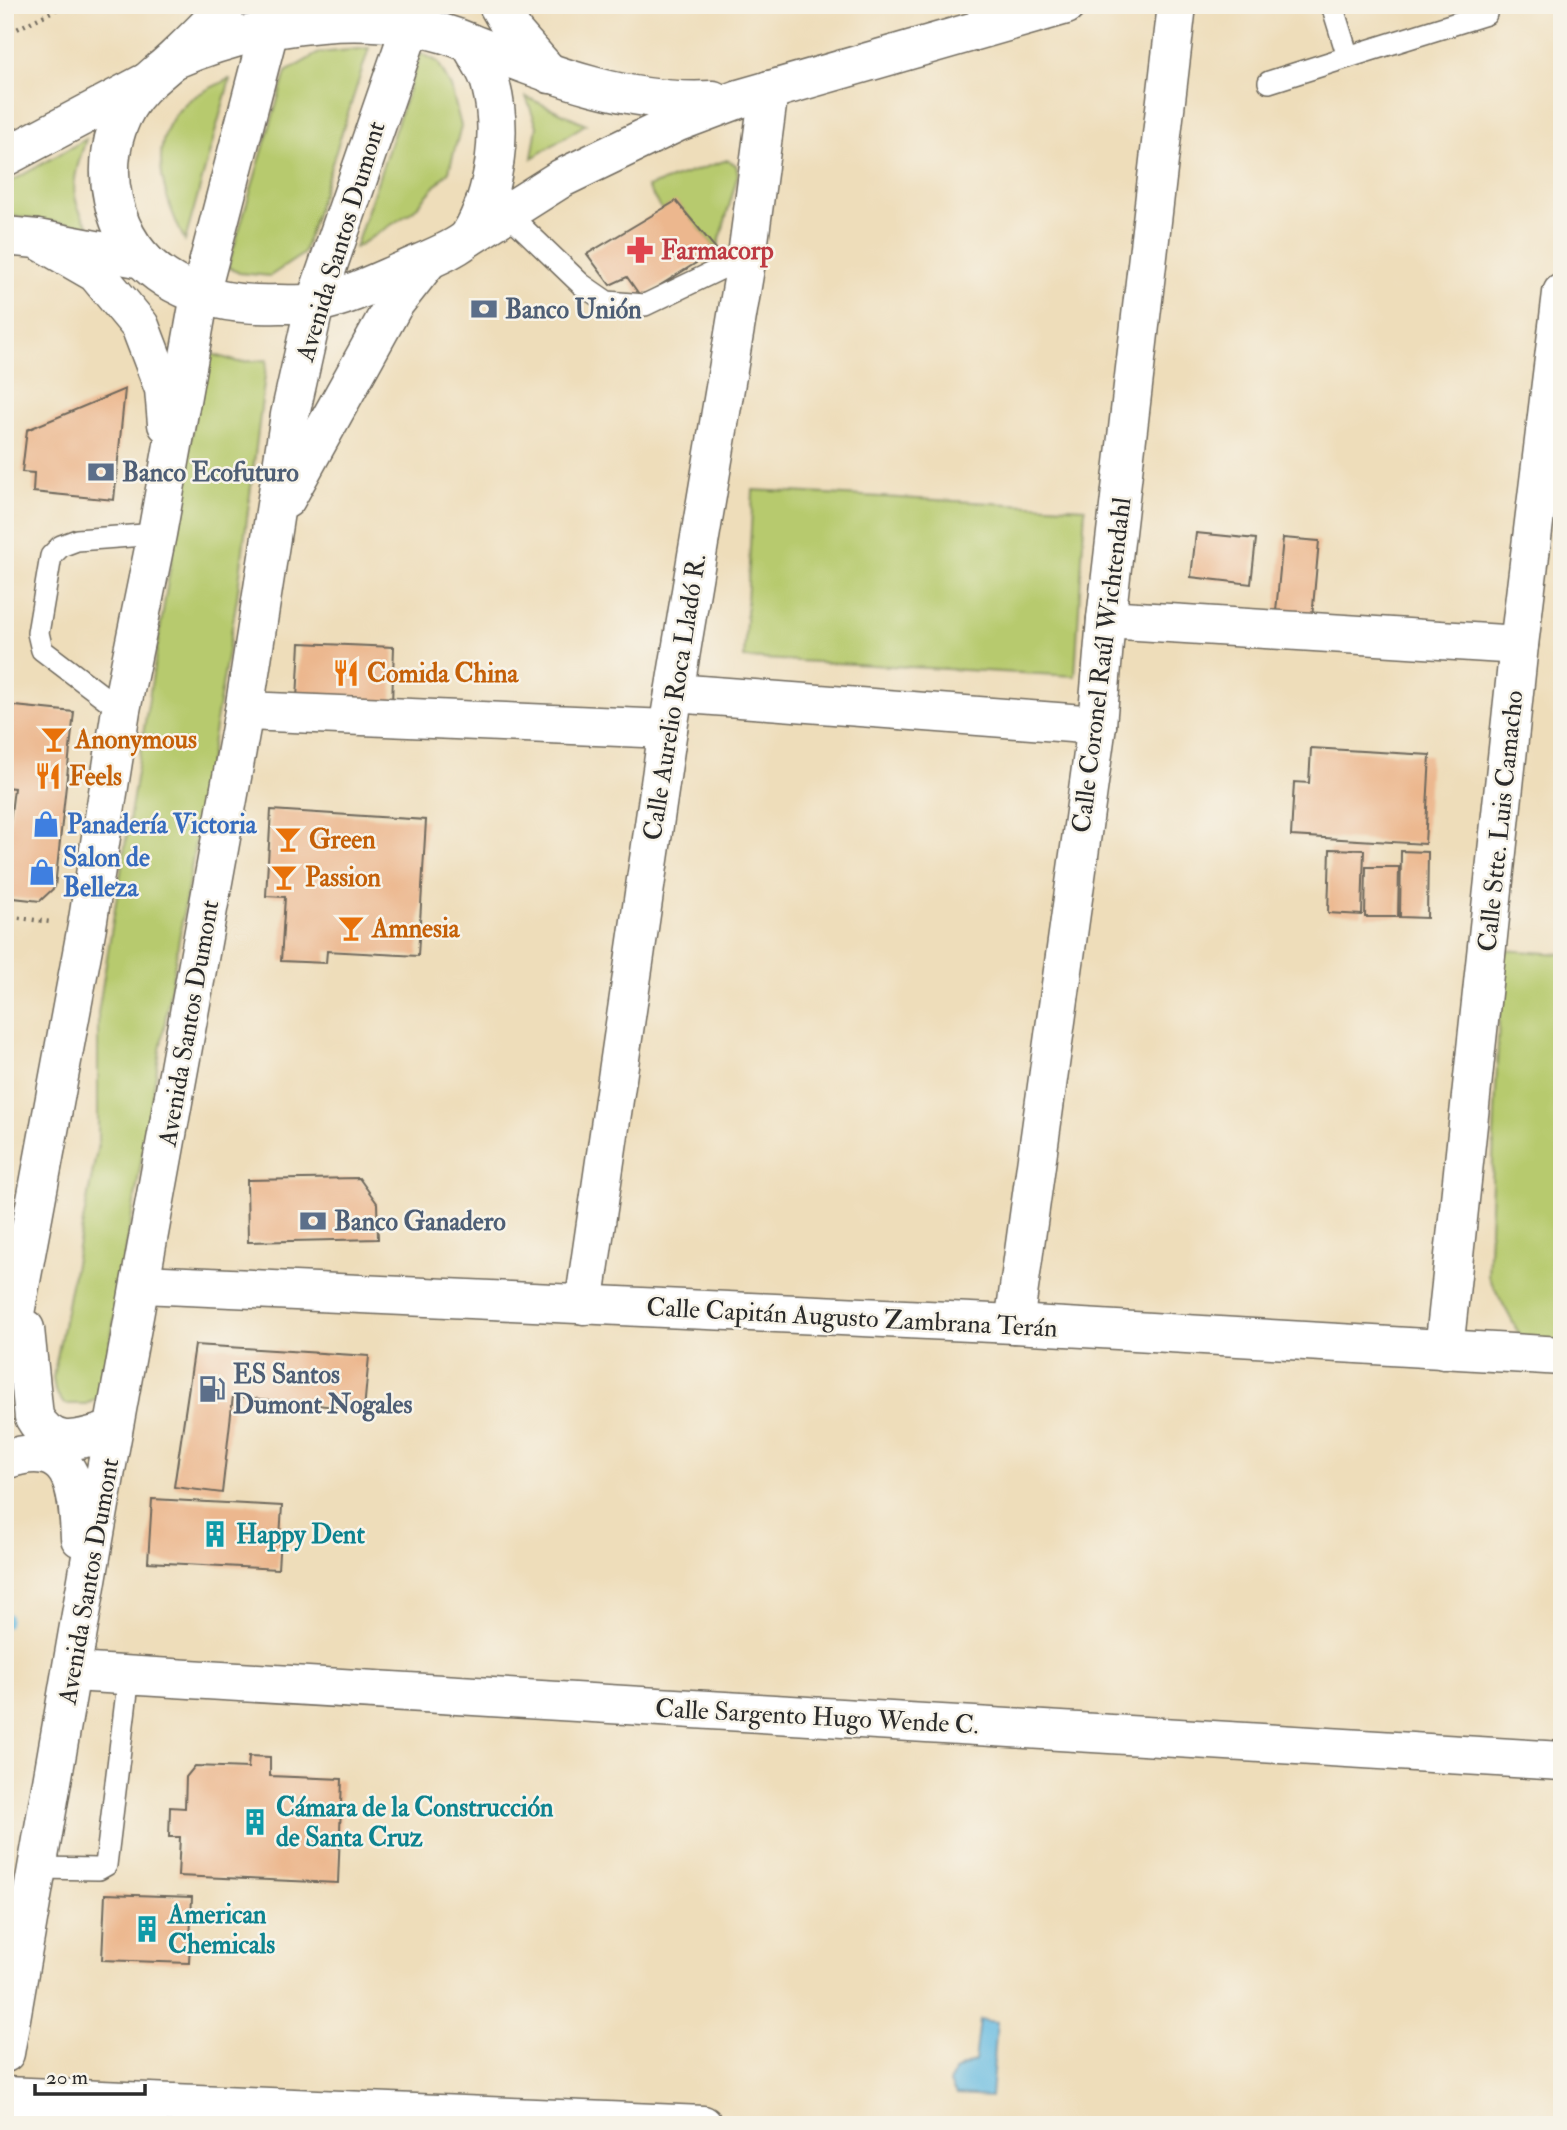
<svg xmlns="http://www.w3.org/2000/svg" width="1567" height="2130" font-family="'IM FELL Double Pica',serif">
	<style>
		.green { fill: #b7ca6e; stroke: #717a4c; stroke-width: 2 }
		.water { fill: #64bae1; stroke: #487286; stroke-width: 2 }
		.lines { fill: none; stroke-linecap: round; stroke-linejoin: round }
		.stream { stroke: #64bae1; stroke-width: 10 }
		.building { fill: #ecb78e }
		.service-casing { stroke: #6f695d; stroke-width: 24 }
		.minor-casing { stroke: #6f695d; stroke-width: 41 }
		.tertiary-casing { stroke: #6f695d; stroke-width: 41 }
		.secondary-casing { stroke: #6f695d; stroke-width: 41 }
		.path { stroke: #6f695d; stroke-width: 4.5; stroke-dasharray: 2 5; stroke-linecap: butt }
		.service { stroke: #fff; stroke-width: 21 }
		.minor { stroke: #fff; stroke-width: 38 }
		.tertiary { stroke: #fff; stroke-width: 38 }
		.secondary { stroke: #fff; stroke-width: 38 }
		.labels { text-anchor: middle; stroke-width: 5; stroke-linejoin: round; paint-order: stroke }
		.street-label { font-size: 26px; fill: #2b2b2b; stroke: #f7f3e8 }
		.health-label { font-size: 26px; font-weight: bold; fill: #be3a42; stroke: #f7f3e8; text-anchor: start }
		.service-label { font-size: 26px; font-weight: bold; fill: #4e5e75; stroke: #f7f3e8; text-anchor: start }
		.food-label { font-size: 26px; font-weight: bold; fill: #c56008; stroke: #f7f3e8; text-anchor: start }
		.shop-label { font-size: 26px; font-weight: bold; fill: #366cbe; stroke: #f7f3e8; text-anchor: start }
		.culture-label { font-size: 26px; font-weight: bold; fill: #0d838f; stroke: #f7f3e8; text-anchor: start }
	</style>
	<rect width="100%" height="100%" fill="#f7f3e8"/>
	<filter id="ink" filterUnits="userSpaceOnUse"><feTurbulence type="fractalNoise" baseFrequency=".0143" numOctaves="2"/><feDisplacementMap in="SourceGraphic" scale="14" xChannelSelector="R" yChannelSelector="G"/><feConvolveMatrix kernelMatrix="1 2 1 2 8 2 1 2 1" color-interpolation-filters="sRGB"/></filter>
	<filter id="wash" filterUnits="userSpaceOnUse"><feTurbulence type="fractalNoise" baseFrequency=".00686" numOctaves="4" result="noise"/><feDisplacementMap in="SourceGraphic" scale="28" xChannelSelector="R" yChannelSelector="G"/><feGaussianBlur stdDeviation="1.57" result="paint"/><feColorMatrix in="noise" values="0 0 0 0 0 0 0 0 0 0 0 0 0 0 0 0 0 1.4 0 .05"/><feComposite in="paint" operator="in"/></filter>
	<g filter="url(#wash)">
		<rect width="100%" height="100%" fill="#eeddba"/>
		<g class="green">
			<path d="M369 48 303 254 270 276 239 273 228 267 286 72 319 53Z"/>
			<path d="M421 53 438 62 451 87 461 126 449 171 413 211 355 248Z"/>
			<path d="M229 79H230L185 241C164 198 143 142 186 103 198 92 215 86 229 79Z"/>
			<path d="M526 97 586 124 532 158 537 126Z"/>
			<path d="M86 139C75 174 65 196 90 227L5 215V185Z"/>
			<path d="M727 160 736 165 738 174 717 250 676 202 662 210 647 187Z"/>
			<path d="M205 352 238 362 267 360 237 598 105 1374 97 1399 86 1404H64L55 1391 53 1378 98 1144V1013Z"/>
			<path d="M753 490 1085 508 1075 676 744 658Z"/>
			<path d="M1502 950 1562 954V1347H1526L1488 1276Z"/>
		</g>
		<path class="water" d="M980 2020 997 2022 991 2097 956 2095 950 2084 954 2071 975 2061Z"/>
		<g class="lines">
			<path class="stream" d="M5 1623 6 1617"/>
		</g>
		<g id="blocks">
			<g class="building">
				<path d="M676 201 717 250 641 297 627 277 610 285 587 254Z"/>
				<path d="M125 389 114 500 33 492 34 473 22 472 27 430Z"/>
				<path d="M1196 533 1256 539 1251 584 1191 577Z"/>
				<path d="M1283 538 1319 541 1311 629 1275 622Z"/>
				<path d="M300 643 394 647 392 704 297 699Z"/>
				<path d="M5 705 74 712 55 887 40 901 5 897V864L14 788 5 787Z"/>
				<path d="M1311 748 1430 755 1425 844 1291 836 1294 782 1309 783Z"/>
				<path d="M271 810 426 820 418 956 327 951 326 963 281 961 285 897 266 896Z"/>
				<path d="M1330 849 1364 850 1362 915 1328 913Z"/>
				<path d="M1401 851 1428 852 1427 918 1400 917Z"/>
				<path d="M1366 867H1399L1398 917H1365Z"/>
				<path d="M359 1178 377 1203 378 1239 248 1242 247 1180Z"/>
				<path d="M195 1345 369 1356 364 1410 233 1396 222 1493 174 1487Z"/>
				<path d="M152 1499 282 1506 278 1569 148 1562Z"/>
				<path d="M249 1756 270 1757V1776L342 1779 338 1883 178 1876 180 1837H169L170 1807 185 1808 186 1777 195 1766 248 1768Z"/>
				<path d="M105 1894 192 1897 189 1963 102 1960Z"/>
			</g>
		</g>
	</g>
	<g filter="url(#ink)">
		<use href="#blocks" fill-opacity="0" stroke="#6f695d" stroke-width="2"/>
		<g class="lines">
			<defs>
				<g id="service">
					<path d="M976 5 988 27"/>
					<path d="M1332 5 1348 57 1486 14"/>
					<path d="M1269 82 1348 57"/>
					<path d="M506 212 581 284 607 302 645 305 747 256"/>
					<path d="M121 710 42 650 38 633 51 556 61 546 77 540 157 534"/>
					<path d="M38 1868 99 1869 106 1865 129 1675"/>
				</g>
				<g id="minor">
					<path d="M1106 619 1519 645"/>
					<path d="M674 693 1097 725"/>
					<path d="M244 711 668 729"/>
					<path d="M142 1284 1014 1324 1562 1356"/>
					<path d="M584 1305 668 729 747 256 769 90"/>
					<path d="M1014 1324 1097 725 1106 619 1177 5"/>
					<path d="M1444 1350 1519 645 1562 293"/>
					<path d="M73 1672 1562 1761"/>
					<path d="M5 2096 703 2125"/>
				</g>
				<g id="tertiary">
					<path d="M470 43C550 74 626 105 713 100"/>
					<path d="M5 157 143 84"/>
					<path d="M5 236 37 239 143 259"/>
					<path d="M469 237 562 178 678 122 739 99 1066 5"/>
				</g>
				<g id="secondary">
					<path d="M498 5 514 33 550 74"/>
					<path d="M173 60C261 22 379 5 470 43 477 57 488 71 491 86 503 132 495 193 470 235 462 247 420 263 405 270 377 282 347 297 316 303 305 305 291 304 279 304 204 307 130 281 113 199 106 168 111 134 127 107 139 86 158 74 175 58 193 41 210 24 227 5"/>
					<path d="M37 239 96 273 140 326 164 389 167 424"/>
					<path d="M286 499 394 304 427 262"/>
					<path d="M25 1329 34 1417C54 1452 81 1439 113 1430"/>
					<path d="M5 1367 87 926 121 710 157 534 200 295 269 30 280 5"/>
					<path d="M5 1460C73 1436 78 1488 80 1538"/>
					<path d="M5 2053 106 1470 244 711 290 415 315 303 418 5"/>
				</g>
			</defs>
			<use href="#service" class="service-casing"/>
			<use href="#minor" class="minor-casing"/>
			<use href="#tertiary" class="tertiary-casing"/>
			<use href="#secondary" class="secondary-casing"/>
			<g class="path">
				<path d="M5 35 65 5"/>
				<path d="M5 916 50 922"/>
			</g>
			<use href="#service" class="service"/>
			<use href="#minor" class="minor"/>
			<use href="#tertiary" class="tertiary"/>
			<use href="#secondary" class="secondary"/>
		</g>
	</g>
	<defs>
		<symbol id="pharmacy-bare" viewBox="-9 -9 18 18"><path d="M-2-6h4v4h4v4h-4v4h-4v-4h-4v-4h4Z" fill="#e0444e" stroke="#f7f3e8" stroke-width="2.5" paint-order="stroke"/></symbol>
		<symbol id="bank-bare" viewBox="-9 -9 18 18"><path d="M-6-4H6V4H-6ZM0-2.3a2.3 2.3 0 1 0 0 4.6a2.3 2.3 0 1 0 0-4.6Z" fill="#5c6f8a" stroke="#f7f3e8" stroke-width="2.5" paint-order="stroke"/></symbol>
		<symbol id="restaurant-bare" viewBox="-9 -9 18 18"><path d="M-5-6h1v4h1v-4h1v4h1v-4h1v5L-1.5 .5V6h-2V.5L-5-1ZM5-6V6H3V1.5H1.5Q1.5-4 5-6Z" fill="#e8710a" stroke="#f7f3e8" stroke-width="2.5" paint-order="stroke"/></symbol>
		<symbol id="bar-bare" viewBox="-9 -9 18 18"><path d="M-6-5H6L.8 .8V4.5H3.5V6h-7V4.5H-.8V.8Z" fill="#e8710a" stroke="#f7f3e8" stroke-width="2.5" paint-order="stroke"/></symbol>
		<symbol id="shop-bare" viewBox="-9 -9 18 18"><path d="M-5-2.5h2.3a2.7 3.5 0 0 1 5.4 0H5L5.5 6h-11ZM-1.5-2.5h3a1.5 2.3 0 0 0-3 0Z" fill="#3f7fe0" stroke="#f7f3e8" stroke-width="2.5" paint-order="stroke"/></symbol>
		<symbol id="fuel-bare" viewBox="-9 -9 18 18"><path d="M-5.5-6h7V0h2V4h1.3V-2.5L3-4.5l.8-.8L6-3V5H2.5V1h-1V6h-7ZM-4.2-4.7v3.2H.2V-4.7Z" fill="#5c6f8a" stroke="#f7f3e8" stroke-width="2.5" paint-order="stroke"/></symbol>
		<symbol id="building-bare" viewBox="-9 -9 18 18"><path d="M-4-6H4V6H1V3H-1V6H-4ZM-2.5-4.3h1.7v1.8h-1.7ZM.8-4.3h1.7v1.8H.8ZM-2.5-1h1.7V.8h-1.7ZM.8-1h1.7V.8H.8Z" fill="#0f9aa8" stroke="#f7f3e8" stroke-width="2.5" paint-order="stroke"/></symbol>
	</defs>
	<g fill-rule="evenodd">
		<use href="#pharmacy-bare" x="621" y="231" width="38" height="38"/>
		<use href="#bank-bare" x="465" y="290" width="38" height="38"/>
		<use href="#bank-bare" x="82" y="453" width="38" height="38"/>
		<use href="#restaurant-bare" x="327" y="654" width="38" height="38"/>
		<use href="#bar-bare" x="35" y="720" width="38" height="38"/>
		<use href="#restaurant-bare" x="29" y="757" width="38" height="38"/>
		<use href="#shop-bare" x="27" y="805" width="38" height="38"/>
		<use href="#bar-bare" x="269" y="820" width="38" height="38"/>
		<use href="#shop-bare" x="23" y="853" width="38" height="38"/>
		<use href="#bar-bare" x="265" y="858" width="38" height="38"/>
		<use href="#bar-bare" x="332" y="909" width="38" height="38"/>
		<use href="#bank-bare" x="294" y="1202" width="38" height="38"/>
		<use href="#fuel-bare" x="193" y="1370" width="38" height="38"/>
		<use href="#building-bare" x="196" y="1515" width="38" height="38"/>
		<use href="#building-bare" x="236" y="1803" width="38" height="38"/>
		<use href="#building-bare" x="128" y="1910" width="38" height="38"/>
	</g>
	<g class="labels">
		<g class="street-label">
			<text transform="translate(340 241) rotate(-73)" y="9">Avenida Santos Dumont</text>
			<text transform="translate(1101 665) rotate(-83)" y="9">Calle Coronel Raúl Wichtendahl</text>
			<text transform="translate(674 697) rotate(-81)" y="9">Calle Aurelio Roca Lladó R.</text>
			<text transform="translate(1500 821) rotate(-84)" y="9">Calle Stte. Luis Camacho</text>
			<text transform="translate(188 1023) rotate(-80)" y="9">Avenida Santos Dumont</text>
			<text transform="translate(852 1317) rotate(3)" y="9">Calle Capitán Augusto Zambrana Terán</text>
			<text transform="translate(88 1581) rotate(-80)" y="9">Avenida Santos Dumont</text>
			<text transform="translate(817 1716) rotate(3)" y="9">Calle Sargento Hugo Wende C.</text>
		</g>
		<g class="health-label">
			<text x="661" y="259">Farmacorp</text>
		</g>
		<g class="service-label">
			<text x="505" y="318">Banco Unión</text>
			<text x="122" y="481">Banco Ecofuturo</text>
			<text x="334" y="1230">Banco Ganadero</text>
			<text x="233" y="1383">ES Santos<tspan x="233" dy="30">Dumont Nogales</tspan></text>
		</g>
		<g class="food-label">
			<text x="367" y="682">Comida China</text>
			<text x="75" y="748">Anonymous</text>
			<text x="69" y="785">Feels</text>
			<text x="309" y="848">Green</text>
			<text x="305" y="886">Passion</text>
			<text x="372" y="937">Amnesia</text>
		</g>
		<g class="shop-label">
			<text x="67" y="833">Panadería Victoria</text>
			<text x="63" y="866">Salon de<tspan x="63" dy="30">Belleza</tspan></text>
		</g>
		<g class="culture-label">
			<text x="236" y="1543">Happy Dent</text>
			<text x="276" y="1816">Cámara de la Construcción<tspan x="276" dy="30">de Santa Cruz</tspan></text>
			<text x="168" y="1923">American<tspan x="168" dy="30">Chemicals</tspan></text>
		</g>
	</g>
	<rect width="1567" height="2130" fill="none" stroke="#f7f3e8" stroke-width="28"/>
	<path d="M35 2084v10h110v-10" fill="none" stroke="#2b2b2b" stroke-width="3.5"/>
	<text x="46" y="2084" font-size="21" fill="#2b2b2b" stroke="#f7f3e8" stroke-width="5" paint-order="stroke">20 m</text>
</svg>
